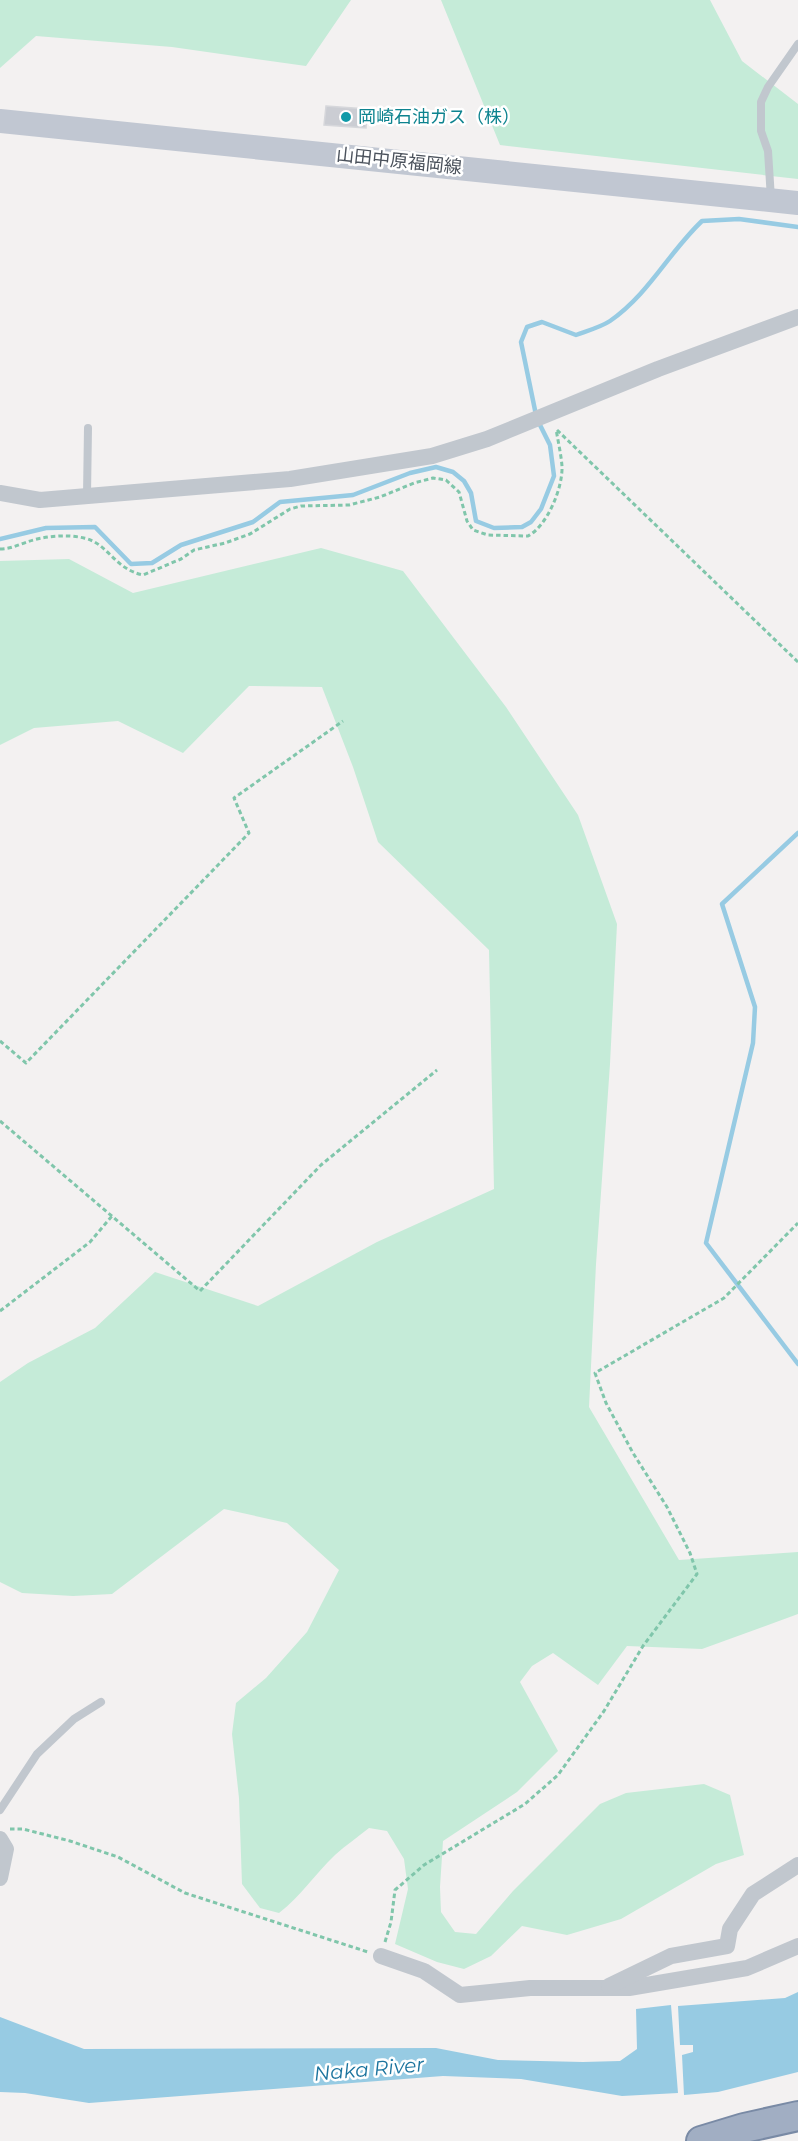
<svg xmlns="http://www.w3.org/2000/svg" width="798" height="2141" font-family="Montserrat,'Noto Sans JP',sans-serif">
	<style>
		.green { fill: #c5ebd8 }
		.water { fill: #97cbe3 }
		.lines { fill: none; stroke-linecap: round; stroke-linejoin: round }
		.stream { stroke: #97cbe3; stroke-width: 4.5 }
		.building { fill: #cbcdd3; stroke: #d6d7db; stroke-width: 1.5 }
		.trunk-casing { stroke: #798aa5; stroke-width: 32 }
		.path { stroke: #80c6ab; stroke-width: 3; stroke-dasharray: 4.5 3; stroke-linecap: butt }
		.service { stroke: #c1c7ce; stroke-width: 8 }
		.minor { stroke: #c1c7ce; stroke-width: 16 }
		.secondary { stroke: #c1c7d2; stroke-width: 24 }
		.trunk { stroke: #a1aec3; stroke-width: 28 }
		.culture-dot { fill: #0f9aa8; stroke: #fff; stroke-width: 2 }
		.labels { text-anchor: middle; stroke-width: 5; stroke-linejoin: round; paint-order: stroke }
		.culture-label { font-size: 18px; fill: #0d838f; stroke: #fff; text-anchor: start }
		.street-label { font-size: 18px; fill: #4b525c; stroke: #fff }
		.water-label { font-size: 20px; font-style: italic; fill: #1c749e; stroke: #fff }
	</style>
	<rect width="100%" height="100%" fill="#f3f1f1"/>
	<g class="green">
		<path d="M0 0H351L306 66 172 47 36 36 0 68Z"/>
		<path d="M441 0H710L742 61 798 104V179L500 145Z"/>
		<path d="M321 548 403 571 506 707 578 815 617 924 610 1064 596 1264 589 1407 679 1560 798 1552V1614L702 1649 627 1646 598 1685 553 1653 532 1666 520 1682 558 1751 517 1792 443 1841 440 1887 441 1912 455 1932 476 1934 513 1891 600 1804 626 1793 704 1784 730 1795 744 1855 716 1864 621 1919 567 1935 522 1926 491 1956 464 1969 437 1962 395 1944 408 1889 404 1859 387 1831 369 1828C358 1837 346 1845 335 1855 315 1874 301 1896 279 1913L260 1908 242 1884 239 1798 232 1734 236 1703 266 1678 307 1632 339 1570 287 1523 224 1509 112 1594 73 1596 22 1593 0 1582V1382L28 1363 95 1328 155 1272 258 1306 377 1242 494 1189 489 950 378 842 353 767 322 687 249 686 183 753 118 721 34 728 0 745V561L69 559 133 593Z"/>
	</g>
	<g class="water">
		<path d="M798 1992V2072L718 2092 684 2095 682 2055 693 2052V2045H680L678 2006 785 1998Z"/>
		<path d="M671 2005 678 2093 622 2096 521 2079 443 2076 89 2103 25 2093 0 2092V2017L84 2049 436 2048 498 2060 583 2062 620 2061 637 2049 636 2009Z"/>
	</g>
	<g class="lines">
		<g class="stream">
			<path d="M536 415 521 342 527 327 542 322 576 335C587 331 601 327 610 321 649 294 669 252 702 221L739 219 798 227"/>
			<path d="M0 539 46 528 95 527 131 564 152 563 181 545 253 522 280 502 353 495 410 473 436 467 453 472 464 481 471 493 476 521 494 528 522 527 531 522 541 509 554 476 550 445 539 423"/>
			<path d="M798 833 722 904 755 1007 753 1043 706 1243 798 1364"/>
		</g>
	</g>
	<path class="building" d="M326 106 367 109 366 128 324 125Z"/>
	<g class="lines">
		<defs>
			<path id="trunk" d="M701 2141 744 2128 798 2116"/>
		</defs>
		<use href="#trunk" class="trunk-casing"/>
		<g class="path">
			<path d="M557 430 798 662"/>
			<path d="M0 549C10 549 18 545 27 542 44 536 66 534 84 538 108 543 114 569 143 575L181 559 194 550 225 543 250 534 290 509 301 506 349 505 380 497 414 483 433 478 446 480 459 492 467 521 473 530 488 535 528 536C547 526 563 488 562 466 561 454 558 441 556 429"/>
			<path d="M0 1041 26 1063 249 833 234 798 343 721"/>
			<path d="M0 1121 200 1291 321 1165 437 1070"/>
			<path d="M0 1311 90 1242 112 1216"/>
			<path d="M10 1829H23L70 1841 118 1857 185 1893 368 1952"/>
			<path d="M385 1942 391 1922 395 1890 424 1865 525 1804 558 1775 604 1711 643 1646 697 1574 690 1553 667 1507 633 1453 606 1403 595 1373 724 1298 798 1223"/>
		</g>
		<g class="service">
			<path d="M771 199 768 151 761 131V102L768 87 798 44"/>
			<path d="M87 495 88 428"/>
			<path d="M0 1810 37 1754 74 1719 101 1702"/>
		</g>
		<g class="minor">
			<path d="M0 493 40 500 290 479 432 456 487 439 658 369 798 317"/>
			<path d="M0 1839 6 1849 0 1878"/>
			<path d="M381 1956 424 1971 460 1995 530 1988H629L747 1968 798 1946"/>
			<path d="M609 1986 671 1956 727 1946 730 1929 753 1894 798 1865"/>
		</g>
		<path class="secondary" d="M0 121 798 203"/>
		<use href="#trunk" class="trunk"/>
	</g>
	<circle class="culture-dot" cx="346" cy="117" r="6"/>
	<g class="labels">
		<g class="culture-label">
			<text x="358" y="123">岡崎石油ガス（株）</text>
		</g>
		<g class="street-label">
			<text transform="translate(399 161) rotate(6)" y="6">山田中原福岡線</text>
		</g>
		<g class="water-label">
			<text transform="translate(369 2069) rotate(-5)" y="7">Naka River</text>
		</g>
	</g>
</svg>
